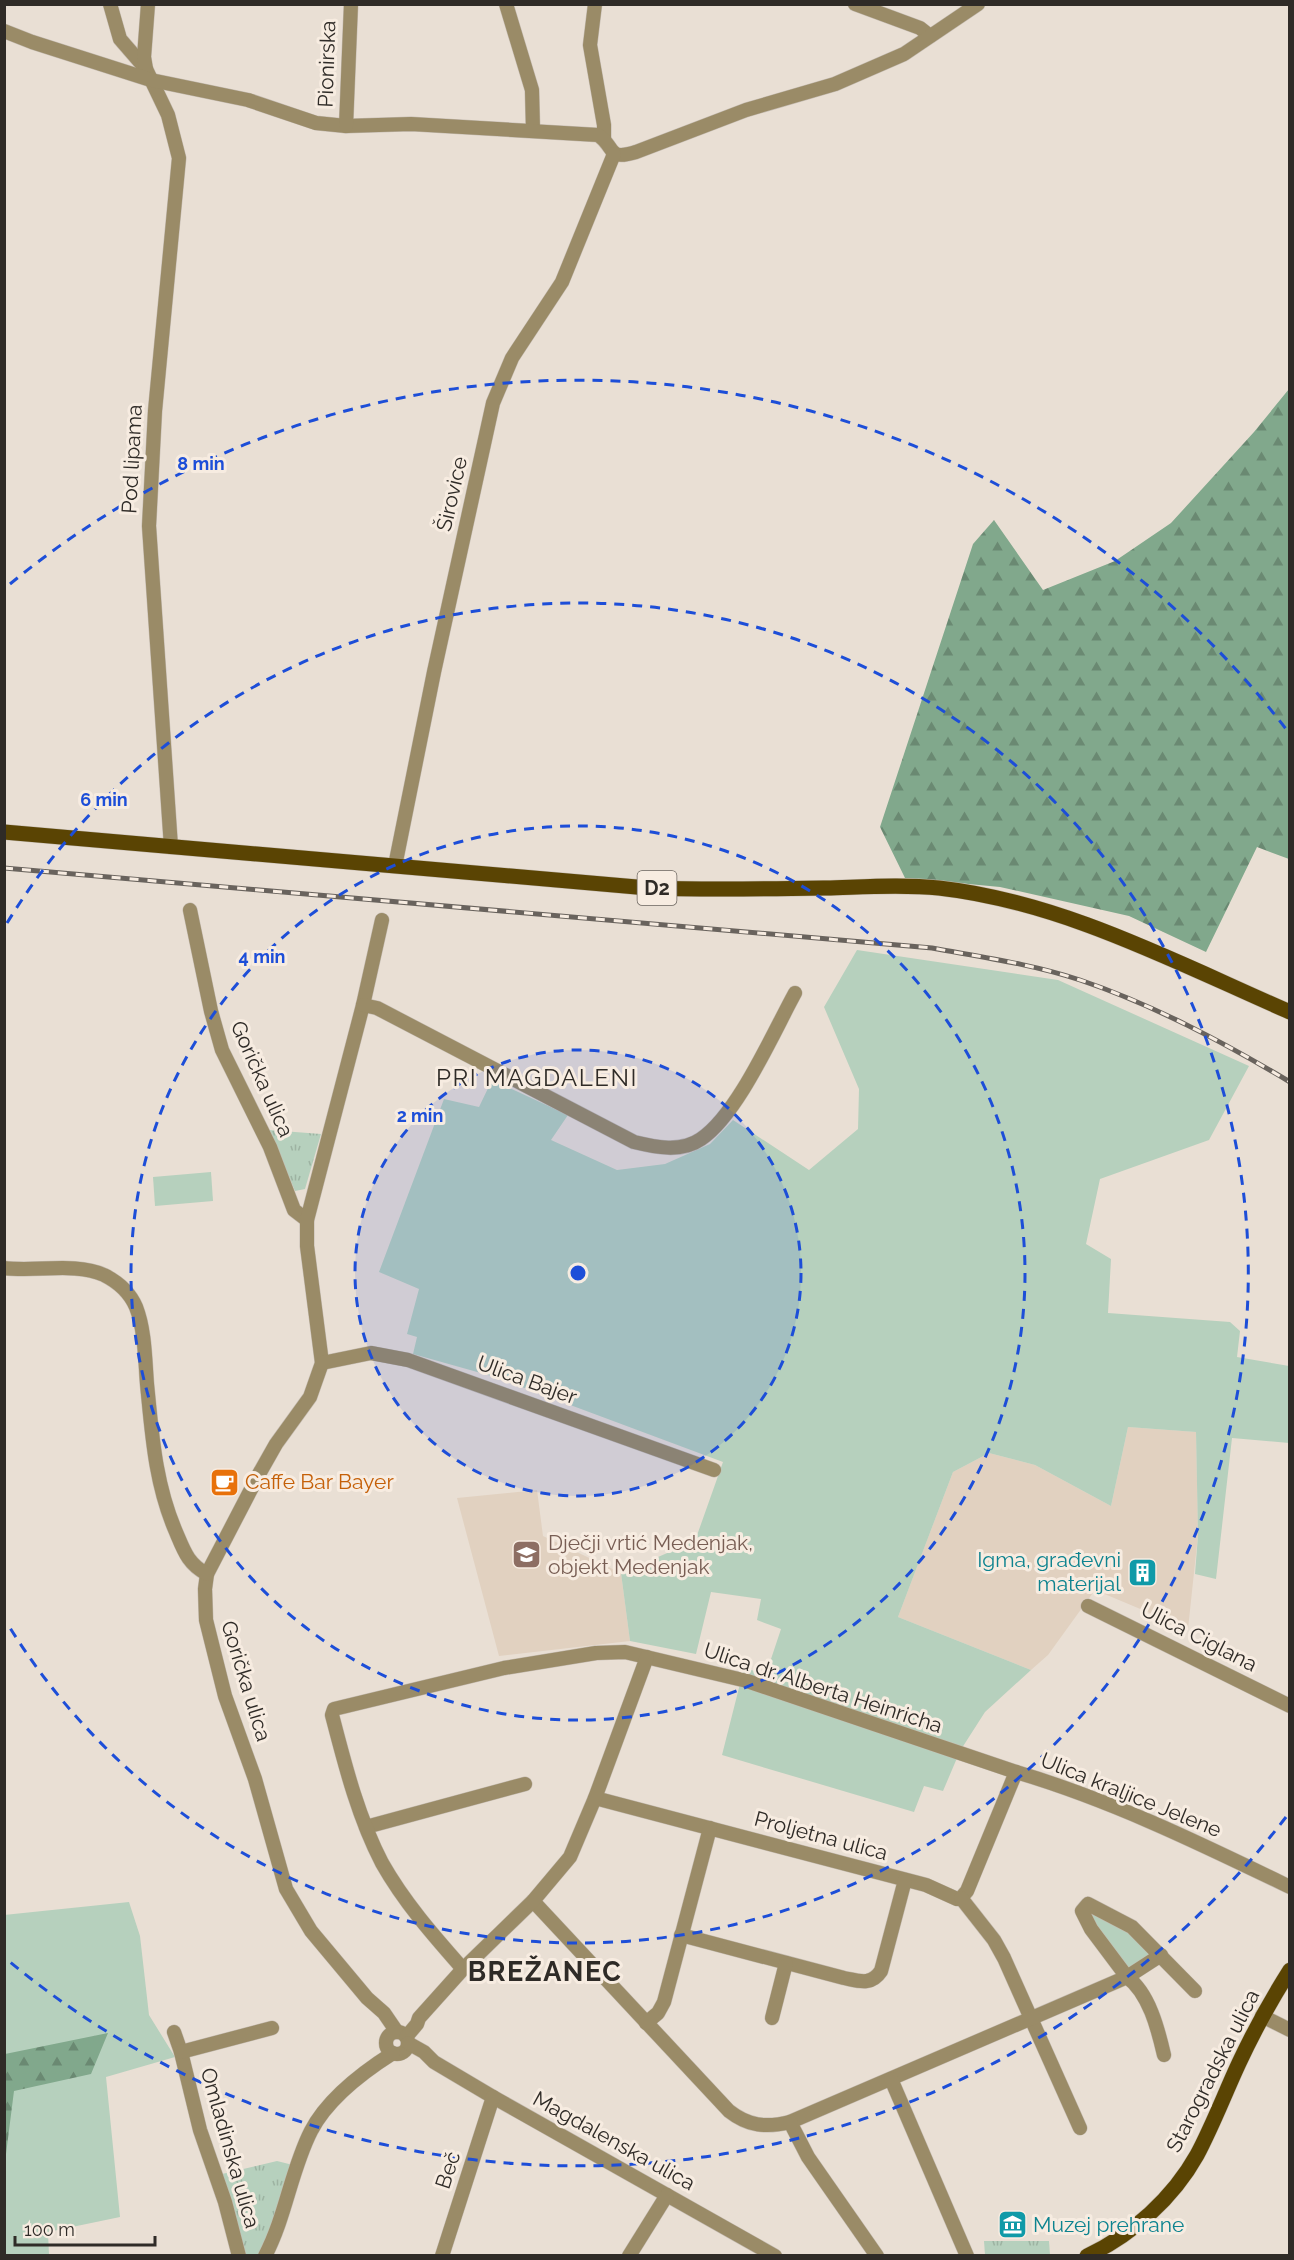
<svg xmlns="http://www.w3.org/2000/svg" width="1294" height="2260" font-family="Raleway,sans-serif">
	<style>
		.built { fill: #e1d1c0 }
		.green { fill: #b6d0bd }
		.forest { fill: url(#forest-firs) }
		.park { fill: url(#park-tufts) }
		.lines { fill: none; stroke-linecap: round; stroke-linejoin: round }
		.minor-casing { stroke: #c4bbb1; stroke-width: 15 }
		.major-casing { stroke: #c4bbb1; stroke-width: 16 }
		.minor { stroke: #9a8b67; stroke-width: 14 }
		.major { stroke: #5a4403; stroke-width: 15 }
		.rail-casing { stroke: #69635d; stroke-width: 5 }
		.rail { stroke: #f7ece1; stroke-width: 3; stroke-dasharray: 9; stroke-linecap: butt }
		.ring { fill: none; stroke: #1d4ed8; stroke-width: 3; stroke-dasharray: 10 8 }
		.labels { text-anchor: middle; stroke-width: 6; stroke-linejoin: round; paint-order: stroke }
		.shield { fill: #f7ece1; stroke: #6b655f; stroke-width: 1.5 }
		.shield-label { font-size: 20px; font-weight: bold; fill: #2f2b27 }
		.street-label { font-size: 21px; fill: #2f2b27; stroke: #f7ece1 }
		.food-label { font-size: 21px; fill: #c56008; stroke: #f7ece1; text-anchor: start }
		.education-label { font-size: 21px; fill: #785e54; stroke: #f7ece1; text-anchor: start }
		.culture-label { font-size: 21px; fill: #0d838f; stroke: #f7ece1; text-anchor: end }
		.quarter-label { font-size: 24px; letter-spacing: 1.5px; fill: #2f2b27; stroke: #f7ece1 }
		.district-label { font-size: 27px; font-weight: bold; letter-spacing: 1.5px; fill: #2f2b27; stroke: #f7ece1 }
		.centre { fill: #1d4ed8; stroke: #f7ece1; stroke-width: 3 }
		.ring-label { font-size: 18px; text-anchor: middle; font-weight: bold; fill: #1d4ed8; stroke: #f7ece1; stroke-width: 6; stroke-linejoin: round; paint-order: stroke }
	</style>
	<defs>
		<pattern id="forest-firs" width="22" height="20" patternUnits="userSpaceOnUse" patternTransform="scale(1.5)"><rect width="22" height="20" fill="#81a88c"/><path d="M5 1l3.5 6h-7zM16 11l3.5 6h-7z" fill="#6a8972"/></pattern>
		<pattern id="park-tufts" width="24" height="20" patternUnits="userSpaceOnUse" patternTransform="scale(1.5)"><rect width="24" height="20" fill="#b6d0bd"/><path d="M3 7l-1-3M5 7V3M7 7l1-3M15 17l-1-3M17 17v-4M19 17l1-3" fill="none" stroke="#9db3a2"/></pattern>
	</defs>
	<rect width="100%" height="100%" fill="#e9dfd4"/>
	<g class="built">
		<path d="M1128 1427 1196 1432 1198 1535 1188 1629 1095 1590 1048 1655 1031 1670 898 1617 953 1472 989 1453 1035 1465 1111 1506Z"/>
		<path d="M537 1490 543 1536 621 1573 630 1641 499 1656 457 1498Z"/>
	</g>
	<g class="green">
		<path d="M857 950 1058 980 1249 1066 1209 1140 1100 1179 1086 1244 1111 1259 1108 1313 1230 1322 1240 1331 1237 1357 1289 1366V1443L1232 1438 1216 1579 1195 1574 1198 1535 1196 1432 1128 1427 1111 1506 1035 1465 989 1453 953 1472 898 1617 1031 1670 985 1712 960 1751 943 1791 924 1786 914 1812 722 1755 744 1668 766 1674 781 1629 757 1620 761 1599 711 1592 696 1654 630 1641 621 1573 695 1541 723 1462 495 1377 413 1354 417 1337 407 1334 419 1289 379 1272 444 1099 479 1107 492 1080 568 1115 551 1140 617 1170 665 1164 710 1144 733 1120 809 1170 858 1129 859 1089 824 1007Z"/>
		<path d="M211 1172 213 1201 155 1206 153 1177Z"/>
		<path d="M129 1902 140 1936 149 2015 175 2057 106 2077 120 2217 48 2232 49 2255H5L4 1915Z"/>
		<path d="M1091 1911 1127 1930 1150 1952 1149 1956 1128 1969 1089 1917Z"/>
	</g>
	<g class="forest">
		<path d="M1289 389V859L1257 847 1206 952 1129 916 1000 887 905 878 880 827 973 544 994 520 1043 590 1115 561 1171 523 1254 432Z"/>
		<path d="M108 2033 91 2074 14 2091 5 2162V2054Z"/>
	</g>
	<g class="park">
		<path d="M269 1130 321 1134 305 1189 295 1191Z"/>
		<path d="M277 2161 293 2165 281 2201 259 2255H244L222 2174Z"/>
		<path d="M984 2241H1049L1050 2255H985Z"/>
	</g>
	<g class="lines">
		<defs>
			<g id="minor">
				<path d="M110 4 120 39 146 69"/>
				<path d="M148 4 144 57 146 69 168 115 179 158 155 411 149 526 171 847"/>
				<path d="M506 4 532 90 533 130"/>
				<path d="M595 4 590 45 604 125V139"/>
				<path d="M855 4 920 28 930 36"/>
				<path d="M4 31 32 42 151 80 248 100 316 123 346 126 411 124 598 135C616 147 606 161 636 152L746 110 835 84 904 54 978 4"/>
				<path d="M346 126 351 4"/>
				<path d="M395 866 434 672 493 403 512 358 562 282 614 154"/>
				<path d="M190 910 211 1011 222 1050 270 1147 294 1210 307 1220"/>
				<path d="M382 920 363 1005 307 1220V1246L322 1363 310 1397 276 1444 259 1474 207 1574 205 1589 206 1620 225 1696 255 1779 286 1889 311 1931 367 1998 384 2013 397 2032"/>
				<path d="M363 1005 377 1008 634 1142C655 1147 681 1153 701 1139 738 1114 773 1033 795 993"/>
				<path d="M4 1268C36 1272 76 1262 104 1275 118 1282 130 1293 136 1307 145 1330 145 1359 147 1384 152 1434 155 1484 176 1532 184 1551 188 1564 207 1574"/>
				<path d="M322 1363 371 1353 408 1360 714 1470"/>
				<path d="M1088 1606 1290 1706"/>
				<path d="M595 1798 926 1885 957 1899 961 1898 967 1891 1016 1772C1111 1800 1201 1844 1290 1887"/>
				<path d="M366 1827 525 1784"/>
				<path d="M961 1898 994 1940 1004 1958 1080 2128"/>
				<path d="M533 1901 729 2111C748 2126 766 2128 790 2122L1127 1977 1161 1955"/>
				<path d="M681 1935 844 1978C859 1981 871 1986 881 1971L905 1880"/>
				<path d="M463 1969C433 1935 404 1902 382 1863 358 1817 345 1765 332 1715L334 1709 504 1668 596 1653 625 1652 747 1681 1016 1772"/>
				<path d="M1262 2016 1290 2030"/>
				<path d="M772 2018 786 1963"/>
				<path d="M646 2023 658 2013 664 2002 710 1828"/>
				<path d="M174 2032 181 2052 200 2130 225 2202 239 2256"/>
				<circle cx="397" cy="2043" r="11"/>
				<path d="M406 2037 417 2024 419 2018 463 1969 533 1901 570 1857 595 1798 647 1657"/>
				<path d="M408 2043 424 2052 434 2062 493 2097 775 2256"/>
				<path d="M181 2052 272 2028"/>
				<path d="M1164 2055C1158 2029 1149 1993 1127 1977L1091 1929 1082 1911 1088 1904 1132 1927 1195 1991"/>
				<path d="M891 2079 967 2256"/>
				<path d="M790 2122 808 2157 877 2256"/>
				<path d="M265 2256C286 2216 291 2170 311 2131 328 2098 363 2072 393 2053"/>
				<path d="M442 2256 493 2097"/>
				<path d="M629 2256 667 2195"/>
			</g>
			<g id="major">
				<path d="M4 832 648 888C708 890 766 889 826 888 863 887 902 884 939 888 1063 902 1177 963 1290 1012"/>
				<path d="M1087 2256C1132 2235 1173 2198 1197 2155 1213 2125 1225 2093 1239 2063 1254 2031 1271 2000 1290 1970"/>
			</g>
		</defs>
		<use href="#minor" class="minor-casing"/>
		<use href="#major" class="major-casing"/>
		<use href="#minor" class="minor"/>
		<use href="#major" class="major"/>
		<defs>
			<path id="rail" d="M4 868 932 948C981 957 1032 964 1080 980 1154 1005 1223 1042 1290 1082"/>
		</defs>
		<use href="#rail" class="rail-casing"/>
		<use href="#rail" class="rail"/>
	</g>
	<circle cx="578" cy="1273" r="223" fill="#1d4ed8" fill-opacity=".12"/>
	<g class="ring">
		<circle cx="578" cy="1273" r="223"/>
		<circle cx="578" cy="1273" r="447"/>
		<path d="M7 923A670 670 0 1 1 7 1623"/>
		<path d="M1286 1817A893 893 0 0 1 10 1962M10 584A893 893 0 0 1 1286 729"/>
	</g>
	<defs>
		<symbol id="cafe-square" viewBox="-11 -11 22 22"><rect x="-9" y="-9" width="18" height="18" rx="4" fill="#e8710a" stroke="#f7ece1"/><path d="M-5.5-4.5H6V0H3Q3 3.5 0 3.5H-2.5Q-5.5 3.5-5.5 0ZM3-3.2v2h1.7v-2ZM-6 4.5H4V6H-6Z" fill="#fff"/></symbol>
		<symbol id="school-square" viewBox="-11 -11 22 22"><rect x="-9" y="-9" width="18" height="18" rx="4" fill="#8d6e63" stroke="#f7ece1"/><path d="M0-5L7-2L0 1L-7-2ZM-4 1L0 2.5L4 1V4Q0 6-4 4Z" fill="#fff"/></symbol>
		<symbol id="building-square" viewBox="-11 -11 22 22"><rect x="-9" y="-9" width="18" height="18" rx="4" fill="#0f9aa8" stroke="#f7ece1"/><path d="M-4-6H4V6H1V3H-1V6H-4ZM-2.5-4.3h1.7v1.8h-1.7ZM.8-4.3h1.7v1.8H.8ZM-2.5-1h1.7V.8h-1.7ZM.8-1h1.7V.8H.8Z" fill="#fff"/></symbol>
		<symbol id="museum-square" viewBox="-11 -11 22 22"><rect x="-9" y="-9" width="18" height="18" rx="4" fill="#0f9aa8" stroke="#f7ece1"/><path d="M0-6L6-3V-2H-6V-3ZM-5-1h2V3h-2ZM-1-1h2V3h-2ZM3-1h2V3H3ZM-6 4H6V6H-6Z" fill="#fff"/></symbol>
	</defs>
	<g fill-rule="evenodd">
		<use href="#cafe-square" x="208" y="1466" width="33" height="33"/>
		<use href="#school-square" x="510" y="1538" width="33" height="33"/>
		<use href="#building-square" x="1126" y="1556" width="33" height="33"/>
		<use href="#museum-square" x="996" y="2208" width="33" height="33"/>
	</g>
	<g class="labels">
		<rect class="shield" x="637.5" y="871" width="39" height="34" rx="4.5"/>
		<g class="shield-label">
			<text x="657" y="895">D2</text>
		</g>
		<g class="street-label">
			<text transform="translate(327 64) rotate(-88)" y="7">Pionirska</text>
			<text transform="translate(132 459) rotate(-87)" y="7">Pod lipama</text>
			<text transform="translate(452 494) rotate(-77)" y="7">Širovice</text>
			<text transform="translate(262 1079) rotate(66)" y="7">Gorička ulica</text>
			<text transform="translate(527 1380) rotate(20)" y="7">Ulica Bajer</text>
			<text transform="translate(1199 1637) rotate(27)" y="7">Ulica Ciglana</text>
			<text transform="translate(246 1681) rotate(73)" y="7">Gorička ulica</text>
			<text transform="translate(823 1688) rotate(18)" y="7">Ulica dr. Alberta Heinricha</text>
			<text transform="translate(1131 1795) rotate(22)" y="7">Ulica kraljice Jelene</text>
			<text transform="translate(821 1836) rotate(15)" y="7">Proljetna ulica</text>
			<text transform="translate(1213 2071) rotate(-63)" y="7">Starogradska ulica</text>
			<text transform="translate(614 2141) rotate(29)" y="7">Magdalenska ulica</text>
			<text transform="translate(230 2148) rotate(74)" y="7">Omladinska ulica</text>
			<text transform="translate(448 2170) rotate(-72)" y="7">Beč</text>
		</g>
		<g class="food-label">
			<text x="245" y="1489">Caffe Bar Bayer</text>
		</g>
		<g class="education-label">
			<text x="548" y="1550">Dječji vrtić Medenjak,<tspan x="548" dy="24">objekt Medenjak</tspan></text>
		</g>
		<g class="culture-label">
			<text x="1121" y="1567">Igma, građevni<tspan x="1121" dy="24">materijal</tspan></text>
			<text x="1033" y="2232" text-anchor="start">Muzej prehrane</text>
		</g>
		<g class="quarter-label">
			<text x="537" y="1086">PRI MAGDALENI</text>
		</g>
		<g class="district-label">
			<text x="545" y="1981">BREŽANEC</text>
		</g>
	</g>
	<circle cx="578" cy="1273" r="9" class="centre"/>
	<g class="ring-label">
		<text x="201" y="470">8 min</text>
		<text x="104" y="806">6 min</text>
		<text x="262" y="963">4 min</text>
		<text x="420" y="1122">2 min</text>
	</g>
	<rect width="1294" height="2260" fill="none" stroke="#2f2b27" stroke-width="12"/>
	<path d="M15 2236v9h140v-9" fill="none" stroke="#2f2b27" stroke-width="3"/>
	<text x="24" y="2236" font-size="18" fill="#2f2b27" stroke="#f7ece1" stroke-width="4.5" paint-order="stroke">100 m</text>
</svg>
